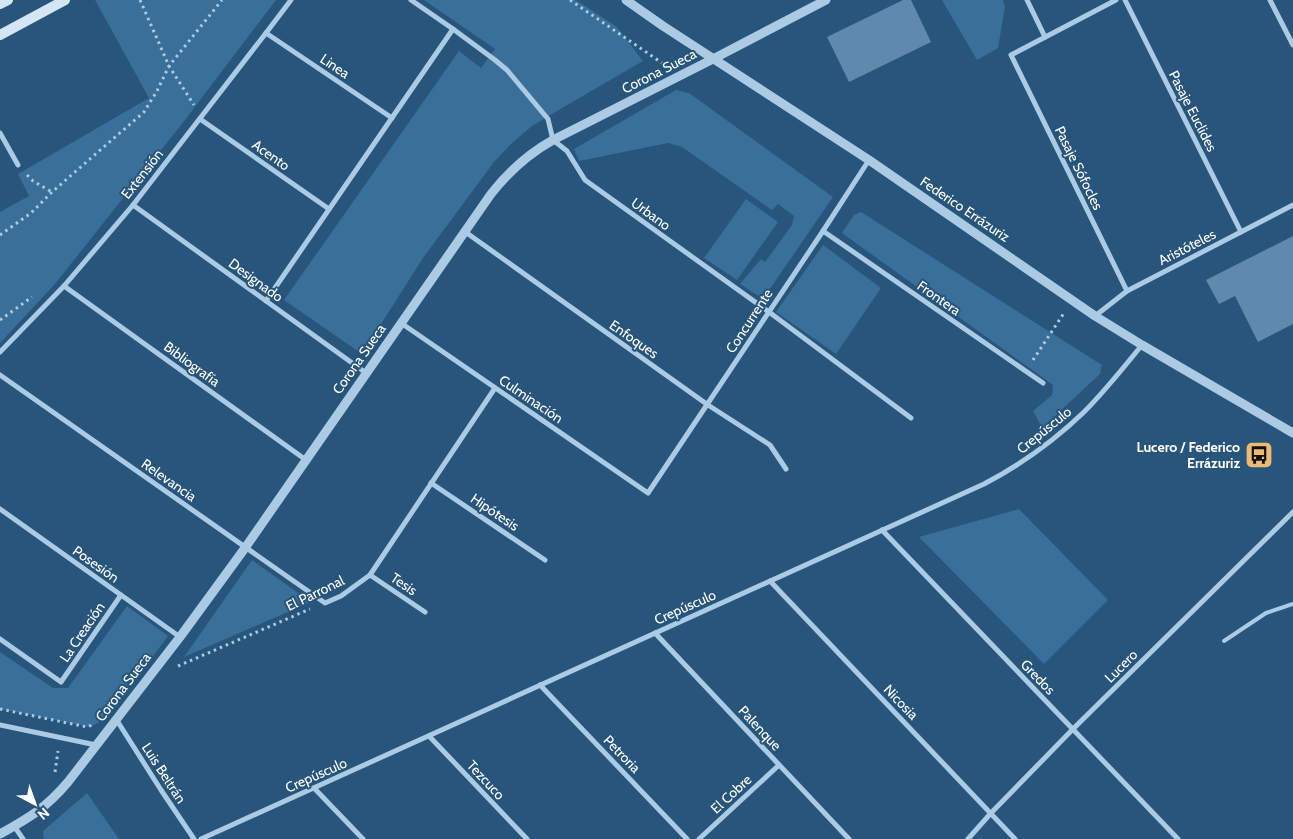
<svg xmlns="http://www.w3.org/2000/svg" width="1293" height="839" font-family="Cabin,sans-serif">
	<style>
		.green { fill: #3a6f99 }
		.building { fill: #5f8aad }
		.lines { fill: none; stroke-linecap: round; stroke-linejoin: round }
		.path { stroke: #abcbe4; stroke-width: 3; stroke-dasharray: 2.5 4; stroke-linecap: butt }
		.service { stroke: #abcbe4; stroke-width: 4 }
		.minor { stroke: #abcbe4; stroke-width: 5 }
		.tertiary { stroke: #abcbe4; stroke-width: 9 }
		.secondary { stroke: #d4e6f4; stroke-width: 10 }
		.labels { text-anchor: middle; stroke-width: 4; stroke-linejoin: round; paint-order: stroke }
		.street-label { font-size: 14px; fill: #fff; stroke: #27557b }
		.poi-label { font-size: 14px; font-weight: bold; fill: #fff; stroke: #27557b; text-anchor: end }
	</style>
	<rect width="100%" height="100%" fill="#27557b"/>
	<g class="green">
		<path d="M95 0H276L185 120 55 284 0 343V212L29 196 18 174 149 98Z"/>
		<path d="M424 0H576L617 27 643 61 557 111 532 126 512 143 494 162 423 258 362 354 284 300 459 51 481 68 495 49Z"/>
		<path d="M942 0H1003L1005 7 998 48 977 60Z"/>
		<path d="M676 90 689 93 833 197 763 299 740 284 761 259 765 262 792 225 794 216 778 204 772 210 682 147 668 143 579 161 574 149Z"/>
		<path d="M746 199 778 222 737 280 704 258Z"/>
		<path d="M861 212 1102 365 1100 374 1042 428 1033 411 1052 395 1053 385 842 233 854 215Z"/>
		<path d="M823 245 881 288 836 354 776 312Z"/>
		<path d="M1019 509 1108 600 1044 664 919 537Z"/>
		<path d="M252 560 311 602 184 657Z"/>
		<path d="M127 606 168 636 107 718 90 727 0 709V652L53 688H68Z"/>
		<path d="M87 793 119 839H44L43 831Z"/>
	</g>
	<g class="building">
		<path d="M903 0H911L931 42 849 82 827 37Z"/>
		<path d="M1293 236V324L1258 342 1235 296 1219 304 1206 280Z"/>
	</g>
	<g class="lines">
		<g class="path">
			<path d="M140 0 169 66 194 105"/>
			<path d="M570 0 665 65"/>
			<path d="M27 175 33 181 52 192"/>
			<path d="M0 235 31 213 52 192 144 112 157 91 169 66 222 0"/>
			<path d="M0 320 32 297"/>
			<path d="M1033 360 1064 313"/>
			<path d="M178 666 310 609"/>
			<path d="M0 709 87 727 92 725"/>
			<path d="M55 772 58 751"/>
		</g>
		<path class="service" d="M1224 641 1266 613 1293 604"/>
		<g class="minor">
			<path d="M411 0 453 29 495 60 507 70 548 119 553 140 567 151 585 180 769 312 911 418"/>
			<path d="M1027 0 1045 37"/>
			<path d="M1116 0 1011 55 1127 291"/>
			<path d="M1125 0 1241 232"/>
			<path d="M1270 0 1293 45"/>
			<path d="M266 33 392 118"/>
			<path d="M200 119 329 209"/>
			<path d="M0 133 18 165"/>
			<path d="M133 205 366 373"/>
			<path d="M464 231 708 405 770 445 786 469"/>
			<path d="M823 231 1043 383"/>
			<path d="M64 286 306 460"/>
			<path d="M266 301 453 29"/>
			<path d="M1095 316 1127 291 1293 205"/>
			<path d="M401 323 648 493 823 231 869 160"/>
			<path d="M0 352 64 286 133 205 266 33 291 0"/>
			<path d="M0 375 325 603 341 596 370 575 495 388"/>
			<path d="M431 483 545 560"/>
			<path d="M0 509 180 637"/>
			<path d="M882 530 1178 839"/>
			<path d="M370 575 425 612"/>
			<path d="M770 581 1015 839"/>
			<path d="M655 633 849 839"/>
			<path d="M0 639 61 682 121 595"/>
			<path d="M540 685 687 839"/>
			<path d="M116 719 161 790 194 839"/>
			<path d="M0 725 96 745"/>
			<path d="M429 736 527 839"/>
			<path d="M314 788 363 839"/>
			<path d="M14 826 23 839"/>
			<path d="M201 839 984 484C1020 465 1054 441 1084 412 1105 391 1123 368 1142 345"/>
			<path d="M699 839 779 765"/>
			<path d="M968 839 991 813 1073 729 1293 512"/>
		</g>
		<g class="tertiary">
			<path d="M626 0 663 26 869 160 1095 316 1142 345 1293 433"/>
			<path d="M0 834C29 818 46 808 68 782L180 637 245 548 491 194C509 171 528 154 553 140L713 59 826 0"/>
		</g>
		<g class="secondary">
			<path d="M0 4 8 0"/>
			<path d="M0 35 65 0"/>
		</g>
	</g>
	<defs>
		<symbol id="bus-square" viewBox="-11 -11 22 22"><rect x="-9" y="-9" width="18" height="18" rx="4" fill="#ecba71" stroke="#27557b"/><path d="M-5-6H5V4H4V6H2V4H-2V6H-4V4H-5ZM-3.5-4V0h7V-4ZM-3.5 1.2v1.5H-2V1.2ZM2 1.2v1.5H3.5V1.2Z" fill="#111"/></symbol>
	</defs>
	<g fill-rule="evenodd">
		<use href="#bus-square" x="1243" y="439" width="32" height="32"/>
	</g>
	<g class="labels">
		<g class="street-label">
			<text transform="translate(335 66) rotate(34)" y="5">Linea</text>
			<text transform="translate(659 71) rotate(-27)" y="5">Corona Sueca</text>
			<text transform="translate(1193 111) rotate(63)" y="5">Pasaje Euclides</text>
			<text transform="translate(271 155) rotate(35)" y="5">Acento</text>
			<text transform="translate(1079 168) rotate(64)" y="5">Pasaje Sófocles</text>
			<text transform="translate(142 174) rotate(-52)" y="5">Extensión</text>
			<text transform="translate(965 209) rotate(34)" y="5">Federico Errázuriz</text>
			<text transform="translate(651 214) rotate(36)" y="5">Urbano</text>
			<text transform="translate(1187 247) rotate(-27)" y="5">Aristóteles</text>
			<text transform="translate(256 280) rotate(36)" y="5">Designado</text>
			<text transform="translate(939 298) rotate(35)" y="5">Frontera</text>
			<text transform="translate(749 321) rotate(-57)" y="5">Concurrente</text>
			<text transform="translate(634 339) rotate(35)" y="5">Enfoques</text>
			<text transform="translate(359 359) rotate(-55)" y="5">Corona Sueca</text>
			<text transform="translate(192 364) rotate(36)" y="5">Bibliografía</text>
			<text transform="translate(531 399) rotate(34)" y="5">Culminación</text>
			<text transform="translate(1044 430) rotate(-39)" y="5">Crepúsculo</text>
			<text transform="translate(169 480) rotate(35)" y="5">Relevancia</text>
			<text transform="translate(495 512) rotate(34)" y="5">Hipótesis</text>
			<text transform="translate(96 564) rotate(35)" y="5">Posesión</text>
			<text transform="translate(404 584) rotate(34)" y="5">Tesis</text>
			<text transform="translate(315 593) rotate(-26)" y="5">El Parronal</text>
			<text transform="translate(685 607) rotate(-24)" y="5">Crepúsculo</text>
			<text transform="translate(82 632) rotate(-56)" y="5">La Creación</text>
			<text transform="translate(1121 666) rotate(-45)" y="5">Lucero</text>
			<text transform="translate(1038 677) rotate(46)" y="5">Gredos</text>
			<text transform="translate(123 687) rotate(-53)" y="5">Corona Sueca</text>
			<text transform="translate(901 702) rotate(46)" y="5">Nicosia</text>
			<text transform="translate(760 728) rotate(47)" y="5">Palenque</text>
			<text transform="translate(622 754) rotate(46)" y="5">Petroria</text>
			<text transform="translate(164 773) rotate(57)" y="5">Luis Beltrán</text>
			<text transform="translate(316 775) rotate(-24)" y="5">Crepúsculo</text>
			<text transform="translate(486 780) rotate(47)" y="5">Tezcuco</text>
			<text transform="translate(731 794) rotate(-43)" y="5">El Cobre</text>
		</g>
		<g class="poi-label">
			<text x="1240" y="452">Lucero / Federico<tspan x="1240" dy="16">Errázuriz</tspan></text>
		</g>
	</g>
	<g transform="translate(35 804) rotate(139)" stroke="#27557b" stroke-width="4" paint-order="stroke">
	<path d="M0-4L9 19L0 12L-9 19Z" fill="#ffffff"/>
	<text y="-8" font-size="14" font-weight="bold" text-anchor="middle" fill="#ffffff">N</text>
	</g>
</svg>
